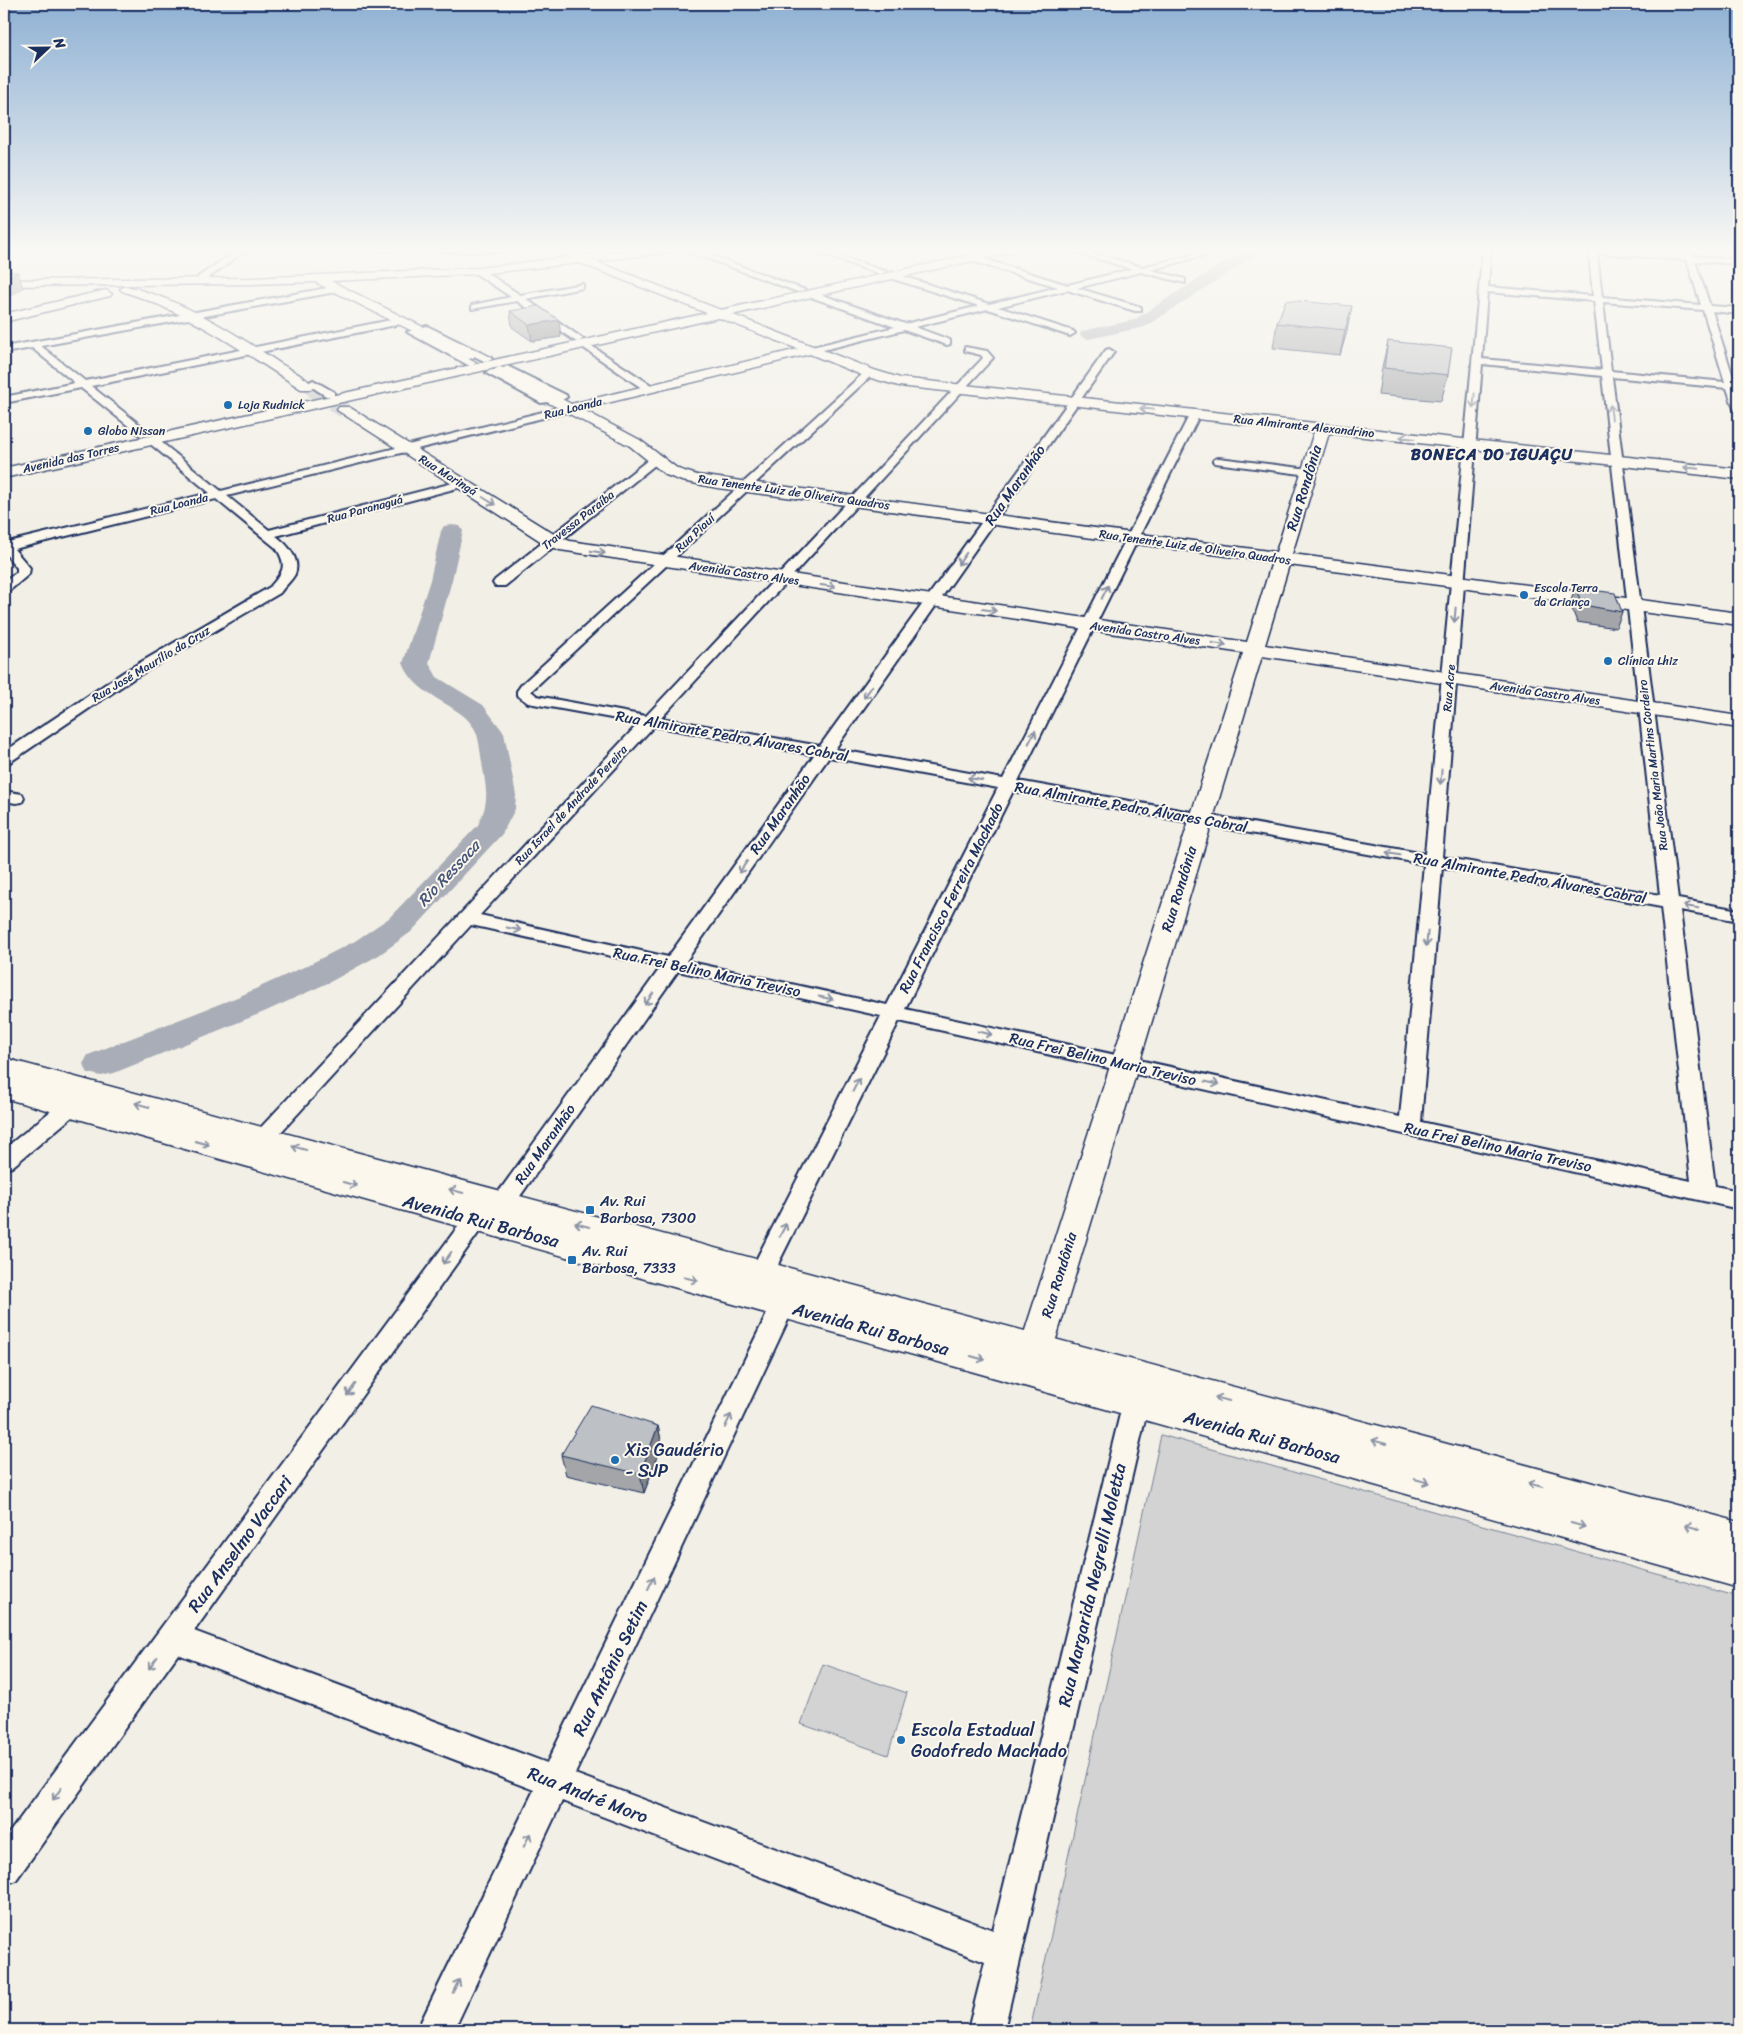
<svg xmlns="http://www.w3.org/2000/svg" width="1743" height="2034" font-family="Sriracha,sans-serif">
	<style>
		.green { fill: #d2d3d2; stroke: #768198 }
		.lines { fill: none; stroke-linecap: round; stroke-linejoin: round }
		.river { fill: #a9adb7; fill-rule: evenodd }
		.secondary-tunnel-far1 { stroke: #c7c9cb; stroke-width: 12; stroke-dasharray: 12 6; stroke-linecap: butt }
		.secondary-tunnel { stroke: #c7c9cb; stroke-width: 16; stroke-dasharray: 16 8; stroke-linecap: butt }
		.street-casing { stroke: #1b2f5e; stroke-width: 4 }
		.secondary-casing { stroke: #1b2f5e; stroke-width: 3 }
		.primary-casing { stroke: #1b2f5e; stroke-width: 3 }
		.highway-casing { stroke: #1b2f5e; stroke-width: 3 }
		.street { fill: #fbf7ec; fill-rule: evenodd }
		.secondary { fill: #fbf7ec; fill-rule: evenodd }
		.primary { fill: #fbf7ec; fill-rule: evenodd }
		.highway { fill: #fbf7ec; fill-rule: evenodd }
		.wall { fill: #a3a5a9; stroke: #1b2f5e }
		.shaded-wall { fill: #848689; stroke: #1b2f5e }
		.building { fill: #bdc0c4; stroke: #1b2f5e }
		.oneway { stroke: #8b93a5 }
		.poi-dot { fill: #1f6fb2; stroke: #fbf7ec; stroke-width: 2 }
		.labels { text-anchor: middle; stroke-width: 4; stroke-linejoin: round; paint-order: stroke }
		.far-poi-label { font-size: 12px; fill: #1b2f5e; stroke: #fbf7ec; text-anchor: start }
		.far-street-label { font-size: 12px; fill: #1b2f5e; stroke: #fbf7ec }
		.street-label { font-size: 15px; fill: #1b2f5e; stroke: #fbf7ec }
		.poi-label { font-size: 15px; fill: #1b2f5e; stroke: #fbf7ec; text-anchor: start }
		.far-district-label { font-size: 16px; font-weight: bold; letter-spacing: 1px; fill: #1b2f5e; stroke: #fbf7ec }
		.water-label { font-size: 16px; font-style: italic; fill: #465579; stroke: #fbf7ec }
		.near-street-label { font-size: 18px; fill: #1b2f5e; stroke: #fbf7ec }
		.near-poi-label { font-size: 18px; fill: #1b2f5e; stroke: #fbf7ec; text-anchor: start }
	</style>
	<rect width="100%" height="100%" fill="#f2efe6"/>
	<filter id="ink" filterUnits="userSpaceOnUse"><feTurbulence type="fractalNoise" baseFrequency=".02" numOctaves="2"/><feDisplacementMap in="SourceGraphic" scale="10" xChannelSelector="R" yChannelSelector="G"/><feConvolveMatrix kernelMatrix="1 2 1 2 8 2 1 2 1" color-interpolation-filters="sRGB"/></filter>
	<g filter="url(#ink)">
		<g class="green">
			<path d="M1161 1435 1739 1597V2030H1030Z"/>
			<path d="M823 1664 907 1693 888 1755 801 1724Z"/>
		</g>
		<g class="lines">
			<g class="river">
				<path d="M1250 248H1267L1145 327 1088 339 1082 337 1080 334 1082 331 1134 320 1207 273Z"/>
				<path d="M452 525 460 526 463 531 452 580 429 663 437 677 483 705 504 733 516 795 515 809 502 834 411 932 379 955 330 982 264 1012 114 1073 101 1076 88 1073 83 1064 88 1055 240 996 306 966 355 941 389 918 478 825C489 802 487 793 483 769 481 758 480 745 477 734 466 703 418 702 403 663L430 580 441 531 444 526Z"/>
			</g>
			<g class="secondary-tunnel-far1">
				<path d="M468 355 499 371"/>
				<path d="M306 386 315 392"/>
			</g>
			<path class="secondary-tunnel" d="M313 390 344 410"/>
			<defs>
				<g id="street">
					<path d="M240 248H249L204 281H198V277Z"/>
					<path d="M335 248H549L545 250 517 252 339 250Z"/>
					<path d="M679 248H691L805 290 798 292Z"/>
					<path d="M804 248H816L887 272 880 274Z"/>
					<path d="M1062 248H1075L1142 267 1209 251 1213 253 1151 270 1185 279V283L1141 272 1077 288 1141 307V311H1135L1067 290 998 307 1073 331 1075 333 1070 336 988 309 915 327 950 340V344L947 345 904 330 811 353 806 350 808 348 895 327 808 296V292L811 291 905 324 979 306 890 278V274H896L989 304 1058 287 968 260V256H974L1068 285 1132 269Z"/>
					<path d="M1483 248H1491L1488 287 1593 296 1589 253 1561 250 1557 248H1596L1685 255 1683 248H1691L1694 256 1739 260V264L1695 261 1710 306 1739 308V314L1712 311 1735 383H1739V389H1738L1739 412 1734 409 1727 388 1612 377 1678 899 1739 910V921L1680 910 1715 1186 1739 1191V1209L899 1021 779 1262 776 1275 792 1303 789 1318 575 1774 993 1930 1123 1402 1127 1394 1136 1391 1145 1394 1149 1402 1004 2030H968L985 1962 562 1801 454 2030H417L534 1790 178 1654 16 1880 4 1885V1840L468 1213 495 1197 661 967 471 925 270 1144 262 1146 254 1144 251 1138 639 723 528 703 517 695V691L522 684 866 371H872V375L531 691 537 696 646 716 983 358 981 355 965 351V347L987 351 993 358 991 360 661 718 820 746 1106 350 1109 349 1114 352 835 749 1003 779 1190 414 1195 411 1200 414 1018 781 1425 854ZM1597 253 1687 260 1701 305 1602 297ZM1487 292 1594 301 1602 370 1482 359ZM1603 302 1703 310 1725 382 1611 371ZM1482 364 1602 376 1660 895 1442 857ZM654 726 814 755 668 957 480 915ZM829 757 998 788 887 1005 686 961ZM1013 791 1424 864 1400 1117 905 1009ZM1442 867 1661 907 1691 1181 1421 1122ZM678 971 881 1016 755 1262 752 1275 768 1303 765 1318 547 1763 194 1631 484 1225 511 1209Z"/>
					<path d="M475 269H481L520 295 583 284V288L526 299 583 339 578 342 575 341 517 301 472 309V305L511 297 475 273Z"/>
					<path d="M338 286 342 289 341 291 41 346 85 381 401 318 405 321 401 324 91 386 149 432 150 434 149 436H141L81 388 4 403V397L75 383 32 348 4 353V347Z"/>
					<path d="M427 326 490 357 492 359 487 362 484 361 426 332 421 333 476 363 471 366 468 365 407 332Z"/>
					<path d="M584 341 654 387V391H646L581 346 579 344Z"/>
					<path d="M507 366 566 395 567 397 562 400 541 403 486 373 491 370 494 371 546 398 553 396 504 371 502 369Z"/>
					<path d="M313 380 334 392V396H326L309 385 308 383Z"/>
					<path d="M571 405 575 406 576 408 575 410 227 496 269 530 461 481 467 484 465 486 276 536C287 544 301 559 295 574 292 580 284 587 280 593L134 678 10 762 4 764V752L124 672 270 587C283 572 288 566 276 548L216 499 14 549 30 568 29 574 9 591 4 592V582L17 572V568L4 552V541L8 542 210 493 148 442 147 440 148 438H156L221 491Z"/>
					<path d="M657 455 661 456 663 458 661 460 505 586H495L493 583 495 580 653 456Z"/>
					<path d="M1219 458 1309 469 1315 472 1309 475 1215 463 1213 461 1215 459Z"/>
					<path d="M4 791 22 794 24 798 22 802 16 803 4 801Z"/>
					<path d="M70 1099 78 1102 81 1107 78 1112 12 1167 4 1169V1149L62 1102Z"/>
				</g>
				<g id="secondary">
					<path d="M558 248H570L582 256 651 248H686L681 251 595 261 874 370 900 378 1739 469V479L1329 433 1292 554 1739 613V625L1289 565 1265 645 1739 716V728L1262 656 1053 1349 1048 1359 1036 1363 1024 1359 1019 1349 1243 653 560 550 545 544 337 410 339 407H349L557 536 570 541 1247 642 1272 562 718 488 682 481 666 475 630 446 494 374 492 371 499 367 504 368 571 404 798 349 580 263 478 274 331 281 473 352 475 355 473 358 468 359 315 282 251 284 4 286V280L251 278 478 268 570 257ZM810 354 864 376 899 386 1314 432 1276 552 697 475 678 469 640 440 582 409Z"/>
					<path d="M1186 248 1209 250 1233 248 1232 250 1209 256 1187 250Z"/>
					<path d="M126 286C183 300 233 332 281 364 291 370 306 377 313 386L311 389H301C243 351 188 312 122 291L120 289Z"/>
					<path d="M106 290 112 294 110 296 4 322V314Z"/>
				</g>
				<path id="primary" d="M4 1058 1739 1522V1588L4 1098V1078L41 1088 4 1078Z"/>
				<path id="highway" d="M1002 248H1022L1017 251 4 478V468Z"/>
			</defs>
			<use href="#street" class="street-casing"/>
			<use href="#secondary" class="secondary-casing"/>
			<use href="#primary" class="primary-casing"/>
			<use href="#highway" class="highway-casing"/>
			<use href="#street" class="street"/>
			<use href="#secondary" class="secondary"/>
			<use href="#primary" class="primary"/>
			<use href="#highway" class="highway"/>
		</g>
		<g class="wall">
			<path d="M1286 300 1347 331 1340 355 1273 348 1277 323Z"/>
			<path d="M510 311 561 337 532 341 512 327Z"/>
			<path d="M1388 341 1448 375 1441 401 1378 395 1382 367Z"/>
			<path d="M1575 588 1622 612 1616 628 1577 622 1570 604Z"/>
			<path d="M658 1426 662 1445 644 1493 566 1475 561 1455Z"/>
		</g>
		<g class="shaded-wall">
			<path d="M18 272 23 288 4 300V280Z"/>
			<path d="M1352 306 1347 331 1340 355 1345 330Z"/>
			<path d="M559 320 561 337 532 341 529 325Z"/>
			<path d="M658 1426 662 1445 644 1493 640 1474Z"/>
		</g>
		<g class="building">
			<path d="M4 272H18L4 280Z"/>
			<path d="M1286 300 1352 306 1345 330 1277 323Z"/>
			<path d="M538 306 559 320 529 325 510 311Z"/>
			<path d="M1388 341 1452 348 1448 375 1384 368Z"/>
			<path d="M1575 588 1615 593 1622 612 1583 605Z"/>
			<path d="M591 1405 658 1426 640 1474 561 1455Z"/>
		</g>
		<defs><path id="oneway-shaft" d="M-6 0H5M1.5-3L5.5 0L1.5 3" fill="none" stroke-width="1.6" stroke-linecap="round" stroke-linejoin="round" transform="scale(1.25)"/></defs>
		<g class="oneway">
			<use href="#oneway-shaft" transform="translate(1474 401) rotate(95)"/>
			<use href="#oneway-shaft" transform="translate(1147 409) rotate(-174)"/>
			<use href="#oneway-shaft" transform="translate(1611 412) rotate(-97)"/>
			<use href="#oneway-shaft" transform="translate(1407 438) rotate(-174)"/>
			<use href="#oneway-shaft" transform="translate(1691 468) rotate(-174)"/>
			<use href="#oneway-shaft" transform="translate(489 501) rotate(32)"/>
			<use href="#oneway-shaft" transform="translate(598 552) rotate(9)"/>
			<use href="#oneway-shaft" transform="translate(962 559) rotate(125)"/>
			<use href="#oneway-shaft" transform="translate(828 586) rotate(8)"/>
			<use href="#oneway-shaft" transform="translate(1105 592) rotate(-63)"/>
			<use href="#oneway-shaft" transform="translate(989 610) rotate(8)"/>
			<use href="#oneway-shaft" transform="translate(1455 615) rotate(95)"/>
			<use href="#oneway-shaft" transform="translate(1219 644) rotate(9)"/>
			<use href="#oneway-shaft" transform="translate(868 692) rotate(125)"/>
			<use href="#oneway-shaft" transform="translate(1032 737) rotate(-63)"/>
			<use href="#oneway-shaft" transform="translate(1441 777) rotate(95)"/>
			<use href="#oneway-shaft" transform="translate(975 779) rotate(-170)"/>
			<use href="#oneway-shaft" transform="translate(1393 854) rotate(-170)"/>
			<use href="#oneway-shaft" transform="translate(743 867) rotate(125)"/>
			<use href="#oneway-shaft" transform="translate(1691 907) rotate(-170)"/>
			<use href="#oneway-shaft" transform="translate(514 929) rotate(12)"/>
			<use href="#oneway-shaft" transform="translate(1427 939) rotate(95)"/>
			<use href="#oneway-shaft" transform="translate(826 998) rotate(12)"/>
			<use href="#oneway-shaft" transform="translate(649 999) rotate(125)"/>
			<use href="#oneway-shaft" transform="translate(985 1033) rotate(13)"/>
			<use href="#oneway-shaft" transform="translate(1212 1083) rotate(12)"/>
			<use href="#oneway-shaft" transform="translate(856 1085) rotate(-63)"/>
			<use href="#oneway-shaft" transform="translate(142 1105) rotate(-165)"/>
			<use href="#oneway-shaft" transform="translate(202 1143) rotate(15)"/>
			<use href="#oneway-shaft" transform="translate(299 1148) rotate(-165)"/>
			<use href="#oneway-shaft" transform="translate(350 1184) rotate(16)"/>
			<use href="#oneway-shaft" transform="translate(456 1191) rotate(-165)"/>
			<use href="#oneway-shaft" transform="translate(582 1225) rotate(-165)"/>
			<use href="#oneway-shaft" transform="translate(783 1230) rotate(-63)"/>
			<use href="#oneway-shaft" transform="translate(447 1258) rotate(126)"/>
			<use href="#oneway-shaft" transform="translate(691 1279) rotate(15)"/>
			<use href="#oneway-shaft" transform="translate(978 1358) rotate(16)"/>
			<use href="#oneway-shaft" transform="translate(351 1390) rotate(126)"/>
			<use href="#oneway-shaft" transform="translate(1222 1399) rotate(-165)"/>
			<use href="#oneway-shaft" transform="translate(728 1421) rotate(-65)"/>
			<use href="#oneway-shaft" transform="translate(1379 1442) rotate(-165)"/>
			<use href="#oneway-shaft" transform="translate(1422 1481) rotate(15)"/>
			<use href="#oneway-shaft" transform="translate(1535 1485) rotate(-165)"/>
			<use href="#oneway-shaft" transform="translate(1578 1525) rotate(15)"/>
			<use href="#oneway-shaft" transform="translate(1692 1527) rotate(-165)"/>
			<use href="#oneway-shaft" transform="translate(651 1583) rotate(-64)"/>
			<use href="#oneway-shaft" transform="translate(153 1663) rotate(126)"/>
			<use href="#oneway-shaft" transform="translate(57 1794) rotate(126)"/>
			<use href="#oneway-shaft" transform="translate(527 1840) rotate(-64)"/>
			<use href="#oneway-shaft" transform="translate(456 1986) rotate(-64)"/>
		</g>
	</g>
	<linearGradient id="sky" x2="0" y2="1"><stop stop-color="#8fb1d4"/><stop offset="0.47" stop-color="#f9f8f4"/><stop offset="1" stop-color="#f9f8f4" stop-opacity="0"/></linearGradient>
	<rect width="1743" height="533" fill="url(#sky)"/>
	<g class="poi-dot">
		<circle cx="228" cy="405" r="5"/>
		<circle cx="88" cy="431" r="5"/>
		<circle cx="1524" cy="595" r="5"/>
		<circle cx="1608" cy="661" r="5"/>
		<rect x="585" y="1205" width="10" height="10" rx="2.5"/>
		<rect x="567" y="1255" width="10" height="10" rx="2.5"/>
		<circle cx="615" cy="1460" r="5"/>
		<circle cx="901" cy="1740" r="5"/>
	</g>
	<g class="labels">
		<g class="far-poi-label">
			<text x="238" y="409">Loja Rudnick</text>
			<text x="98" y="435">Globo Nissan</text>
			<text x="1534" y="592">Escola Terra<tspan x="1534" dy="14">da Criança</tspan></text>
			<text x="1618" y="665">Clínica Lhiz</text>
		</g>
		<g class="far-street-label">
			<text transform="translate(573 408) rotate(-14)" y="4">Rua Loanda</text>
			<text transform="translate(1304 426) rotate(6)" y="4">Rua Almirante Alexandrino</text>
			<text transform="translate(71 458) rotate(-13)" y="4">Avenida das Torres</text>
			<text transform="translate(448 475) rotate(32)" y="4">Rua Maringá</text>
			<text transform="translate(794 492) rotate(8)" y="4">Rua Tenente Luiz de Oliveira Quadros</text>
			<text transform="translate(179 504) rotate(-14)" y="4">Rua Loanda</text>
			<text transform="translate(365 509) rotate(-15)" y="4">Rua Paranaguá</text>
			<text transform="translate(578 520) rotate(-38)" y="4">Travessa Paraíba</text>
			<text transform="translate(695 533) rotate(-43)" y="4">Rua Piauí</text>
			<text transform="translate(1195 547) rotate(8)" y="4">Rua Tenente Luiz de Oliveira Quadros</text>
			<text transform="translate(744 573) rotate(8)" y="4">Avenida Castro Alves</text>
			<text transform="translate(1145 633) rotate(8)" y="4">Avenida Castro Alves</text>
			<text transform="translate(151 664) rotate(-31)" y="4">Rua José Maurílio da Cruz</text>
			<text transform="translate(1449 688) rotate(-85)" y="4">Rua Acre</text>
			<text transform="translate(1545 693) rotate(8)" y="4">Avenida Castro Alves</text>
			<text transform="translate(1653 765) rotate(-97)" y="4">Rua João Maria Martins Cordeiro</text>
			<text transform="translate(571 805) rotate(-47)" y="4">Rua Israel de Andrade Pereira</text>
		</g>
		<g class="street-label">
			<text transform="translate(1015 485) rotate(-55)" y="5">Rua Maranhão</text>
			<text transform="translate(1304 488) rotate(-73)" y="5">Rua Rondônia</text>
			<text transform="translate(732 736) rotate(10)" y="5">Rua Almirante Pedro Álvares Cabral</text>
			<text transform="translate(1131 807) rotate(10)" y="5">Rua Almirante Pedro Álvares Cabral</text>
			<text transform="translate(780 814) rotate(-55)" y="5">Rua Maranhão</text>
			<text transform="translate(1530 878) rotate(10)" y="5">Rua Almirante Pedro Álvares Cabral</text>
			<text transform="translate(1179 889) rotate(-73)" y="5">Rua Rondônia</text>
			<text transform="translate(951 898) rotate(-63)" y="5">Rua Francisco Ferreira Machado</text>
			<text transform="translate(707 972) rotate(12)" y="5">Rua Frei Belino Maria Treviso</text>
			<text transform="translate(1103 1059) rotate(13)" y="5">Rua Frei Belino Maria Treviso</text>
			<text transform="translate(545 1144) rotate(-55)" y="5">Rua Maranhão</text>
			<text transform="translate(1498 1147) rotate(12)" y="5">Rua Frei Belino Maria Treviso</text>
			<text transform="translate(1059 1275) rotate(-73)" y="5">Rua Rondônia</text>
		</g>
		<g class="poi-label">
			<text x="600" y="1206">Av. Rui<tspan x="600" dy="17">Barbosa, 7300</tspan></text>
			<text x="582" y="1256">Av. Rui<tspan x="582" dy="17">Barbosa, 7333</tspan></text>
		</g>
		<g class="far-district-label">
			<text x="1492" y="460">BONECA DO IGUAÇU</text>
		</g>
		<g class="water-label">
			<text transform="translate(448 873) rotate(-47)" y="6">Rio Ressaca</text>
		</g>
		<g class="near-street-label">
			<text transform="translate(481 1221) rotate(15)" y="6">Avenida Rui Barbosa</text>
			<text transform="translate(871 1329) rotate(15)" y="6">Avenida Rui Barbosa</text>
			<text transform="translate(1262 1437) rotate(15)" y="6">Avenida Rui Barbosa</text>
			<text transform="translate(240 1544) rotate(-54)" y="6">Rua Anselmo Vaccari</text>
			<text transform="translate(1092 1585) rotate(-77)" y="6">Rua Margarida Negrelli Moletta</text>
			<text transform="translate(610 1668) rotate(-64)" y="6">Rua Antônio Setim</text>
			<text transform="translate(588 1795) rotate(21)" y="6">Rua André Moro</text>
		</g>
		<g class="near-poi-label">
			<text x="625" y="1456">Xis Gaudério<tspan x="625" dy="21">- SJP</tspan></text>
			<text x="911" y="1736">Escola Estadual<tspan x="911" dy="21">Godofredo Machado</tspan></text>
		</g>
	</g>
	<rect width="1743" height="2034" fill="none" stroke="#fbf7ec" stroke-width="20"/>
	<rect x="10" y="10" width="1723" height="2014" fill="none" stroke="#1b2f5e" stroke-width="2" filter="url(#ink)"/>
	<g transform="translate(48 48) rotate(68)" stroke="#fbf7ec" stroke-width="4" paint-order="stroke">
	<path d="M0-4L9 19L0 12L-9 19Z" fill="#1b2f5e"/>
	<text y="-8" font-size="14" font-weight="bold" text-anchor="middle" fill="#1b2f5e">N</text>
	</g>
</svg>
